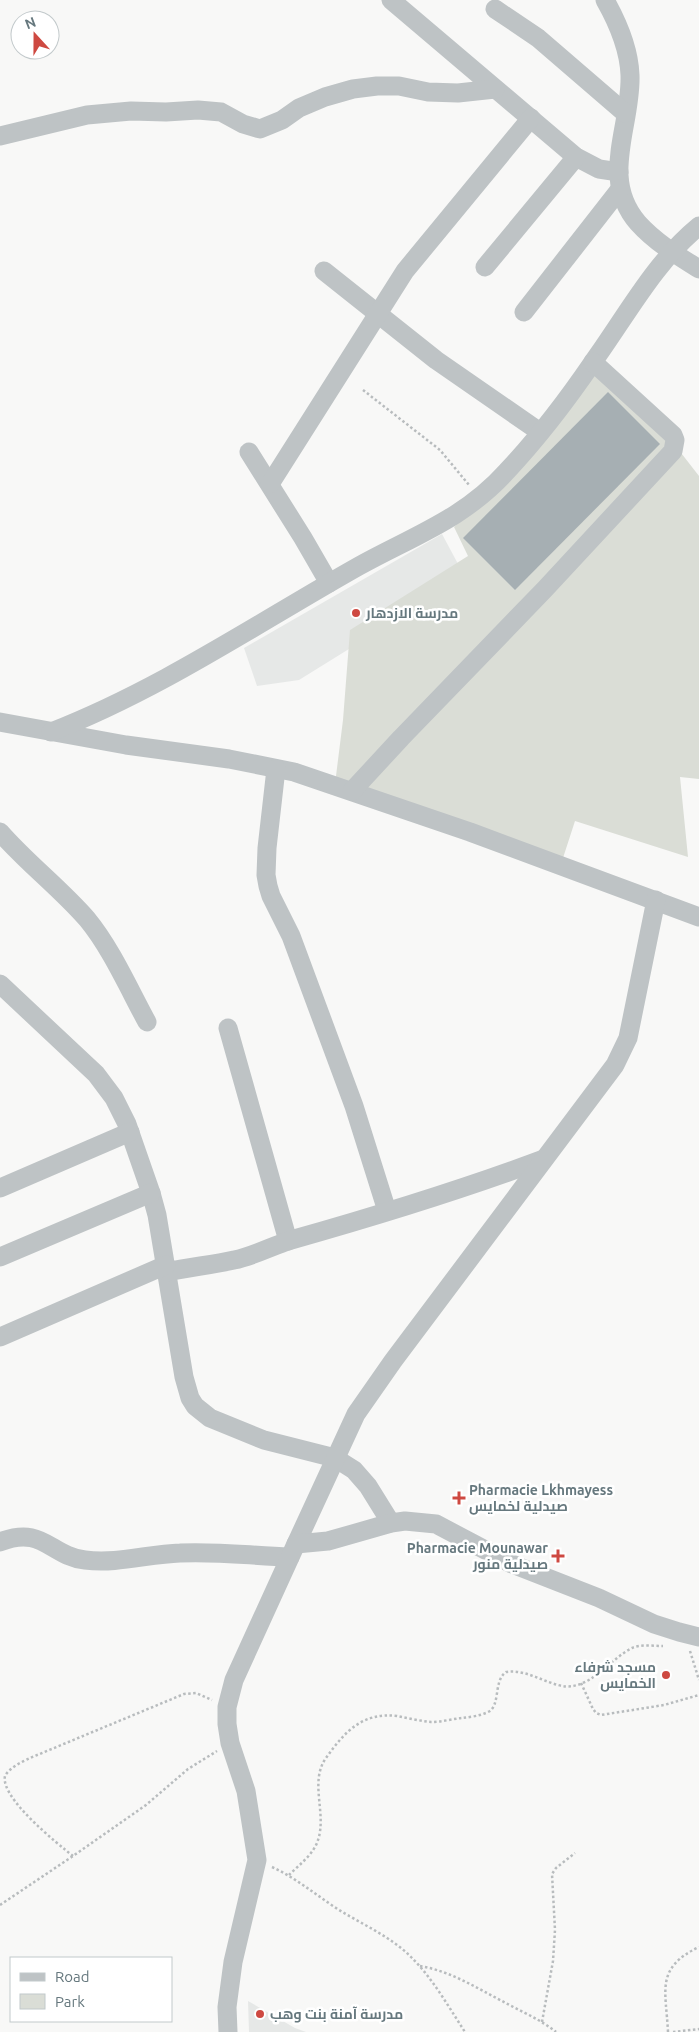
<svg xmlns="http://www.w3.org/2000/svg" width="699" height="2032" font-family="Ubuntu,Cairo,sans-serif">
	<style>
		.built { fill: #e6e8e7 }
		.green { fill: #daddd6 }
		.building { fill: #a6afb3 }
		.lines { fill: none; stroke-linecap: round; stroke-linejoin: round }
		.path { stroke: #b8bcbe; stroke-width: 2.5; stroke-dasharray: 2.5 2.5; stroke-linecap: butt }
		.minor { stroke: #bec3c5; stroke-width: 19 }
		.poi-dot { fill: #ce4941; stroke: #fff; stroke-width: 2 }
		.labels { text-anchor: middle; stroke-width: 5; stroke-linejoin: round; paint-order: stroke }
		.poi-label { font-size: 14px; font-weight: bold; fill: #66787e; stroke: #fff; text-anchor: start }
	</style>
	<rect width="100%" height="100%" fill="#f8f8f7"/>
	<g class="built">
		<path d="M442 534 465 577 299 680 257 686 244 648Z"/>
		<path d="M248 2001 295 2028 306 2032H249Z"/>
	</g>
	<path class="green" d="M597 361 678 449 699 476V779L680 777 688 857 575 821 562 861 335 784 343 720 350 630 468 556 454 527 530 450Z"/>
	<path class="building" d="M608 392 660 444 515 590 463 538Z"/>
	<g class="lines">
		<g class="path">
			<path d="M363 390 440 450 469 485"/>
			<path d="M690 1651 699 1680"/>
			<path d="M581 1683 593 1709 596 1713 601 1715 664 1705 699 1695"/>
			<path d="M73 1856C58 1844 0 1798 5 1776 10 1767 22 1762 30 1758L184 1694 196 1693 212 1700"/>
			<path d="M272 1867C296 1878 316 1895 339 1910 362 1924 389 1936 409 1955 432 1977 448 2006 465 2032"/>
			<path d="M289 1875C299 1865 314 1854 318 1840 327 1813 309 1782 326 1758 345 1731 363 1712 397 1716 408 1718 420 1721 431 1722 441 1722 452 1719 462 1718 470 1717 480 1716 488 1712 501 1706 493 1681 506 1672 529 1668 554 1690 573 1686 596 1682 612 1658 632 1648 641 1644 653 1646 663 1646"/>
			<path d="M0 1905 73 1856 146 1805 188 1769 217 1751"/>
			<path d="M420 1966C450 1971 475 1987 502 2001 520 2011 540 2019 556 2032"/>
			<path d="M542 2022 553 1961 555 1930 552 1874 556 1868 575 1853"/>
			<path d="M668 2032C666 1990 655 1968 699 1947"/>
			<path d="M673 2032 699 2029"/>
		</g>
		<g class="minor">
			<path d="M391 0 576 157 599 169 619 172"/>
			<path d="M605 0C618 23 629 48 630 75 632 125 599 178 638 223 655 242 678 256 699 269"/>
			<path d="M495 9 538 38 625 113"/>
			<path d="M0 136 87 115 131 111 166 112 198 110 221 112 243 124 260 129 282 120 299 108 325 97 353 89 377 86H399L428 92 458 93 495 89"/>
			<path d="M485 267 576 157"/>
			<path d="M324 271 436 360 540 432"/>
			<path d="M524 312 620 189"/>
			<path d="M249 452 303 538 329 583"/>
			<path d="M270 484 405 271 531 118"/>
			<path d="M0 722 126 745 229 759 294 772 470 832 699 917"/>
			<path d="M51 732C161 689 256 624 359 566 413 536 464 519 507 471 538 438 567 400 593 362 627 315 654 263 699 226"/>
			<path d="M276 769 267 848 266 875 268 886 271 896 291 936 354 1106 387 1211"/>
			<path d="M352 791 401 738 545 589 673 451 675 440 673 435 593 362"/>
			<path d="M0 832C27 863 60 888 87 919 111 948 129 989 147 1022"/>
			<path d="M0 984 96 1074 114 1098 127 1124 151 1193 157 1215 184 1377 190 1398 195 1406 210 1418 264 1440 335 1458 354 1470 368 1486 391 1523"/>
			<path d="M228 1028 288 1241"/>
			<path d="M0 1188 130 1132"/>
			<path d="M0 1257 151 1193"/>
			<path d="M167 1272C189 1267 212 1265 234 1260 254 1256 272 1246 291 1240 376 1216 461 1190 544 1159"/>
			<path d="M0 1337 166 1265"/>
			<path d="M0 1542C43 1525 50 1556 85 1560 118 1564 148 1554 180 1553 217 1551 253 1556 290 1557"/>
			<path d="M296 1544 356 1414 393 1361 615 1065 628 1038 656 900"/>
			<path d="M228 2032 227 2007 233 1962 257 1860 246 1791 230 1743 227 1724V1707L234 1680 296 1544 328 1541 391 1523 405 1521 436 1524 512 1564 599 1598 654 1624 679 1632 699 1637"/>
		</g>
	</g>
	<g class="poi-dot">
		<circle cx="356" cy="613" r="5"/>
		<path d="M456.5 1490.5h5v5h5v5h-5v5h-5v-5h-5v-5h5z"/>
		<path d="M555.5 1548.5h5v5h5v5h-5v5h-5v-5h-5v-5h5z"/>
		<circle cx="666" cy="1675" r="5"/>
		<circle cx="260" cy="2014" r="5"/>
	</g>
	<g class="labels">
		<g class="poi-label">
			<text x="366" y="618">مدرسة الازدهار</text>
			<text x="469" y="1495">Pharmacie Lkhmayess<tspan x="469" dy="16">صيدلية لخمايس</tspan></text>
			<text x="548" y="1553" text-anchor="end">Pharmacie Mounawar<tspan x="548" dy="16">صيدلية منور</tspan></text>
			<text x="656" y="1672" text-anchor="end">مسجد شرفاء<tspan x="656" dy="16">الخمايس</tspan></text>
			<text x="270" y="2019">مدرسة آمنة بنت وهب</text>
		</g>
	</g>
	<rect x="10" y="1957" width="162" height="65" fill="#ffffff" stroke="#c2c9cb"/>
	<rect x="20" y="1973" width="25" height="8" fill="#bec3c5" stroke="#c2c9cb"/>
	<text x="55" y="1982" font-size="15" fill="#66787e">Road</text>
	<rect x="20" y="1994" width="25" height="15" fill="#daddd6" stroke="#c2c9cb"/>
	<text x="55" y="2007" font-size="15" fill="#66787e">Park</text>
	<g transform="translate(35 35) rotate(339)"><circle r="24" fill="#ffffff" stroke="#c2c9cb"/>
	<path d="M0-4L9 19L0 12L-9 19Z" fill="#ce4941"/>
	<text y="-8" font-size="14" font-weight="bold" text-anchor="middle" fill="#66787e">N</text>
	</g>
</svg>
